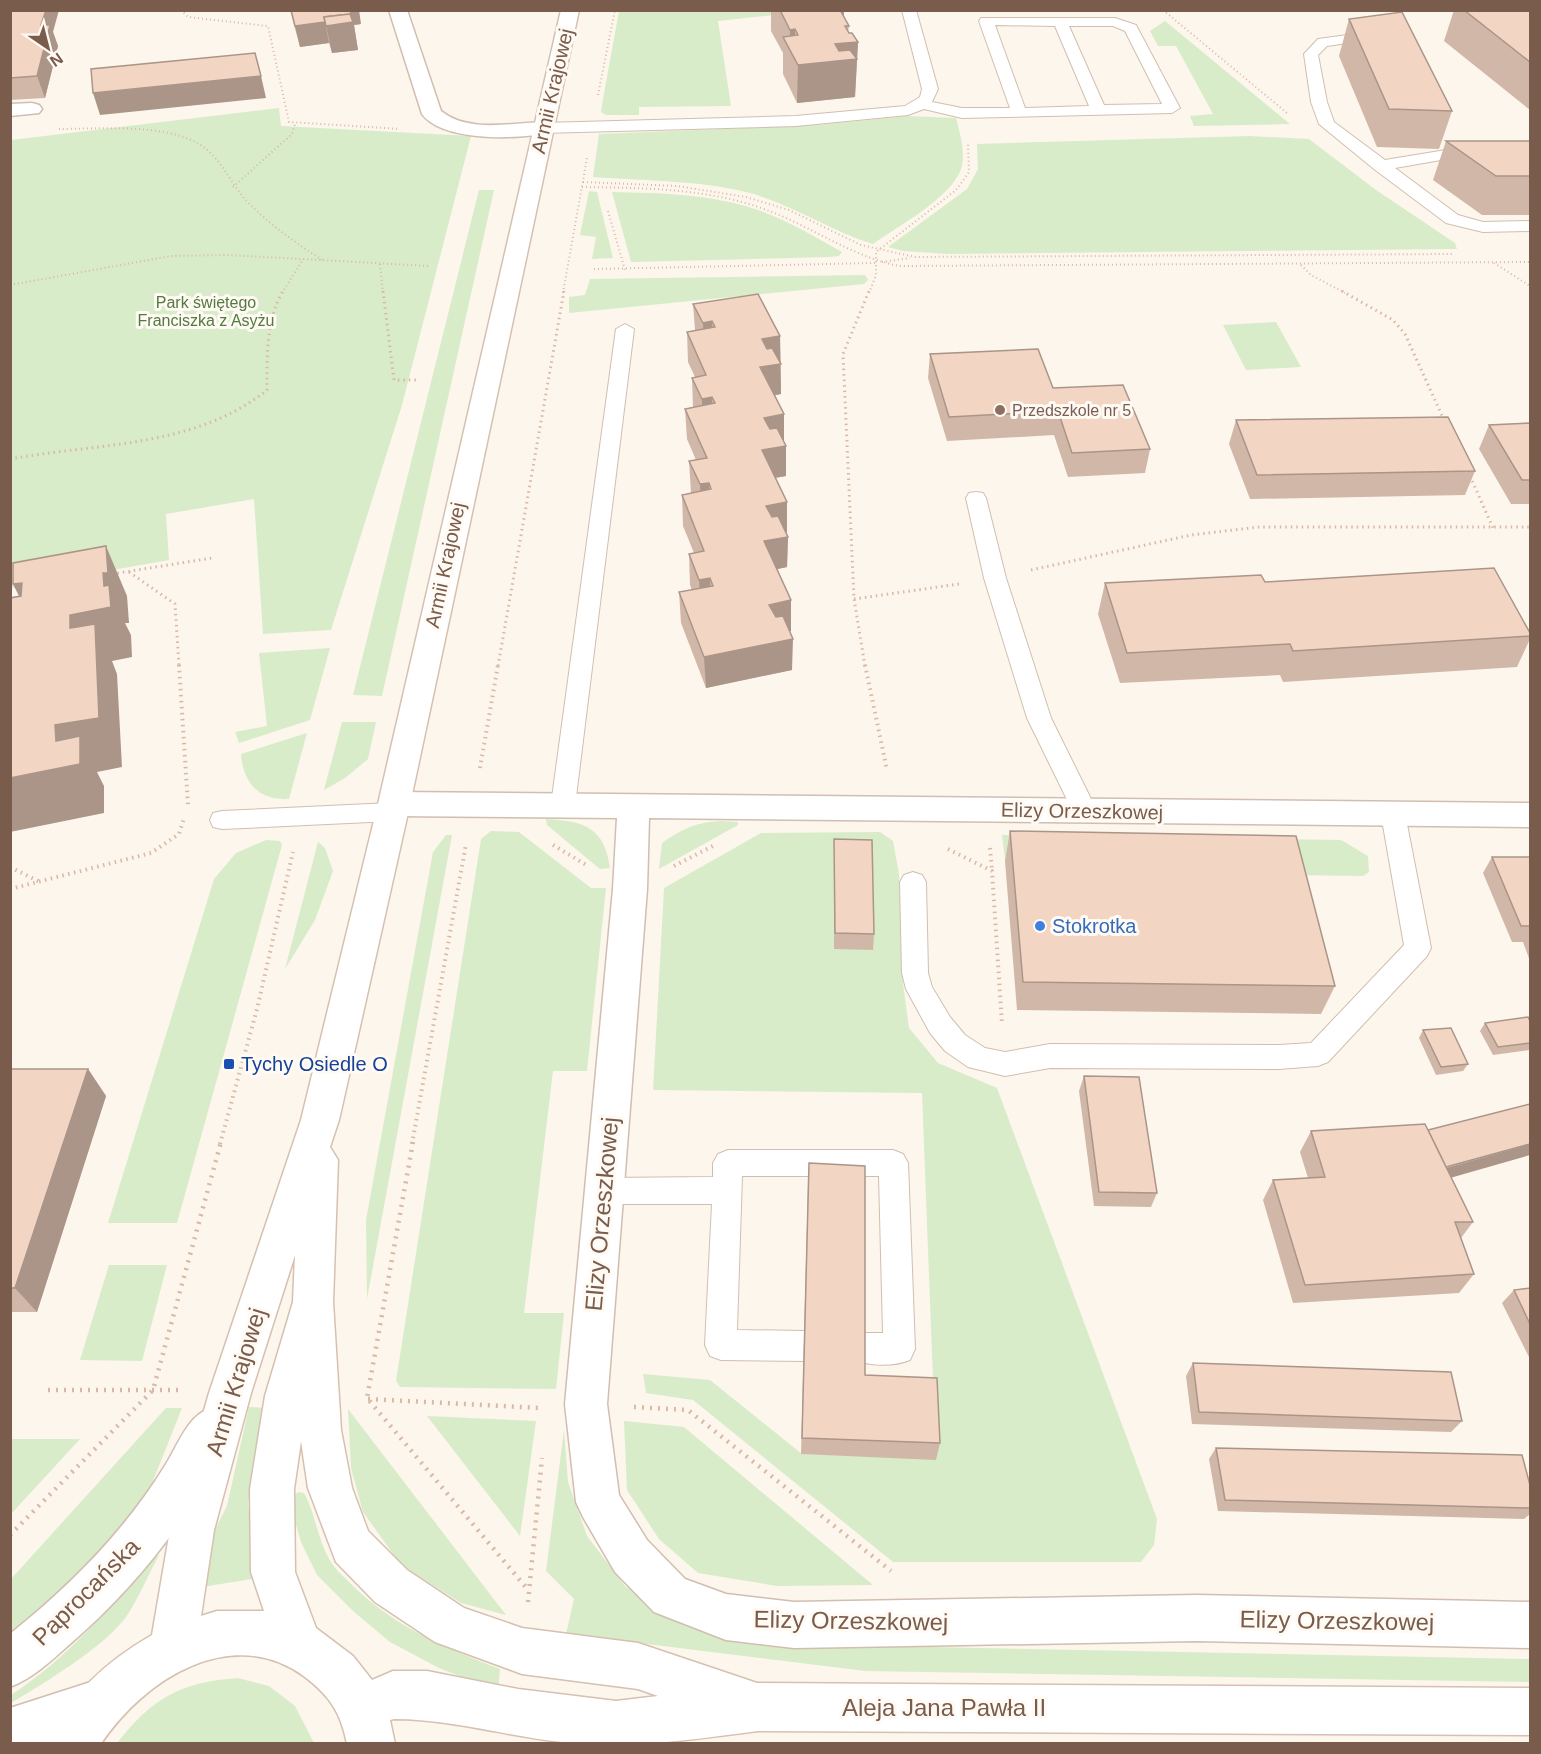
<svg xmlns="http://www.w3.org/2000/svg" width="1541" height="1754" font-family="Arial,sans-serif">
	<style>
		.green { fill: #d8ecc9 }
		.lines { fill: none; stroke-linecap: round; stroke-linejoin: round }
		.lane-casing { stroke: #d1beb0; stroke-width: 2 }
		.street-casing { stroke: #d1beb0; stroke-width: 3 }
		.secondary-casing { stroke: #d6c0b0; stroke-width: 3 }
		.path-far3 { stroke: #d9b8a5; stroke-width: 2; stroke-dasharray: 1 3; stroke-linecap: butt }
		.path-far2 { stroke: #d9b8a5; stroke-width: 3; stroke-dasharray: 1.5 4; stroke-linecap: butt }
		.path-far1 { stroke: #d9b8a5; stroke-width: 4; stroke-dasharray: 1.5 4.5; stroke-linecap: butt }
		.path { stroke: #d9b8a5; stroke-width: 4.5; stroke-dasharray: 2 6; stroke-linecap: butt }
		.lane { fill: #fff; fill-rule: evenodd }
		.street { fill: #fff; fill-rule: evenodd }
		.secondary { fill: #fff; fill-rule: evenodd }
		.wall { fill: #d1b7a8 }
		.shaded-wall { fill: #aa9588 }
		.building { fill: #f3d5c3; stroke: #aa9588; stroke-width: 1.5 }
		.education-dot { fill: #8d6e63; stroke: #fffaf3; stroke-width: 2 }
		.shop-dot { fill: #3f7fe0; stroke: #fffaf3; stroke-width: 2 }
		.transit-dot { fill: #1a4fb4; stroke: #fffaf3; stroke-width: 2 }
		.labels { text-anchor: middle; stroke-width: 6; stroke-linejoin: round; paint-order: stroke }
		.far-park-label { font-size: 16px; fill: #537a41; stroke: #fffaf3 }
		.far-education-label { font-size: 16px; fill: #785e54; stroke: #fffaf3; text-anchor: start }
		.street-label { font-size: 20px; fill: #7a5c4d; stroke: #fffaf3 }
		.shop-label { font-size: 20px; fill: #366cbe; stroke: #fffaf3; text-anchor: start }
		.transit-label { font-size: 20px; fill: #164399; stroke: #fffaf3; text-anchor: start }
		.near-street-label { font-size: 24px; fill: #7a5c4d; stroke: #fffaf3 }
	</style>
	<rect width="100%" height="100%" fill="#fdf6ec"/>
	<g class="green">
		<path d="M619 11H812L718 21 731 106 639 107V115H606L601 112 603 99Z"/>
		<path d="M1165 21 1290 124 1194 126 1190 116 1213 114 1176 46H1158L1150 31Z"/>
		<path d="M279 108 281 126 471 136 402 405 331 630 263 634 254 499 166 514 169 560 11 588V140Z"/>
		<path d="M907 116 956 118C960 133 966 154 961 169 951 198 898 226 873 244 830 231 793 205 750 193 700 180 645 181 593 177L599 134 818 125Z"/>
		<path d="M1249 136 1309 139 1376 190 1455 243 1457 249 947 254 903 251 888 247 967 189 978 169 977 144Z"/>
		<path d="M479 190H494L382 696 353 695Z"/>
		<path d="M589 191 597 192 613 258 592 259 596 237 580 235Z"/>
		<path d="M612 192C659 193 710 194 755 209 785 219 814 236 842 252L839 256 830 257 631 262Z"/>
		<path d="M865 275 868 280 864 284 569 313V297L585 295 590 279Z"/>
		<path d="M1276 322 1301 367 1246 370 1223 325Z"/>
		<path d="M330 648 310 720 239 743 235 732 267 726 259 653Z"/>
		<path d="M342 722H376L368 759 345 778 324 790Z"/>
		<path d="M307 733 289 799C258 801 243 782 241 754Z"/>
		<path d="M546 819C584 821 604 827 610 868L600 869 547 825Z"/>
		<path d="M720 821 738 822V825L659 869 662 843C682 829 696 822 720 821Z"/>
		<path d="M491 831 519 832 591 888H606L587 1071H553L524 1313H564L556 1389 400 1387 396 1381 481 839Z"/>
		<path d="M880 832 893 841 899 874 903 984 909 1028 938 1063 997 1088 1157 1519 1154 1545 1141 1562H893L693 1400 646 1393 643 1374 710 1380 802 1454 936 1459 922 1093 653 1090 664 888 761 833Z"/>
		<path d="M446 835H452L367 1299 366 1220 433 852Z"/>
		<path d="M1002 835 1341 840 1368 856 1369 872 1363 876 1286 875 1283 866 1005 860Z"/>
		<path d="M266 840 280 841 282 845 177 1223H108L214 879 236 853Z"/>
		<path d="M318 842 325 848 333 871 315 920 285 969Z"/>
		<path d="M109 1265H167L142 1361 80 1360Z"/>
		<path d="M249 1407 266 1408 248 1503 252 1539 264 1577 184 1590 227 1506Z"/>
		<path d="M166 1408H182L149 1491 119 1541 11 1643V1579Z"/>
		<path d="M348 1409 506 1615 461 1603 401 1565 363 1512 351 1468Z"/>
		<path d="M427 1416 536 1421 520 1536Z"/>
		<path d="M624 1421 684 1427 873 1585 777 1586 698 1573 659 1539 627 1490Z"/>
		<path d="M564 1430 568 1482 587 1536 625 1586 685 1626 794 1641 931 1647 1530 1659V1682L865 1671 566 1634 574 1599 546 1571Z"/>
		<path d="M11 1439H80L11 1514 10 1439Z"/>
		<path d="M298 1492 304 1493C316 1514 317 1540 331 1562 335 1569 343 1576 349 1582 391 1625 445 1648 500 1669L498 1691 439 1668 390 1642 353 1611 317 1575 301 1542 289 1501Z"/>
		<path d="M159 1555C148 1575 139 1598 126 1617 104 1647 43 1684 11 1703V1695C68 1658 109 1609 152 1557Z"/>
		<path d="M238 1678 269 1686 295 1706 314 1743H117C152 1698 181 1682 238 1678Z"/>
	</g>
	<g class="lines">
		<defs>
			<g id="lane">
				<path d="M902 10H916L938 89 932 102 962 108H1010L979 21 981 18H1115L1136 25 1180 108 1172 113 962 118 924 109 908 115 796 126 543 133 535 128 543 123 796 116 905 106 920 97 922 89ZM995 25 1055 26 1089 106 1025 108ZM1069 26H1113L1125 31 1162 104 1104 105Z"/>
				<path d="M1377 31 1382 32 1384 35 1382 38 1327 46 1318 55 1327 102 1334 122 1385 160 1452 149 1458 151 1460 154 1458 157 1395 168 1458 215 1483 222 1530 221V231L1483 232 1446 223 1374 169 1319 124 1311 102 1304 54 1318 39Z"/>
				<path d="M625 324 634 329 575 805 572 811 563 814 554 811 551 805 616 329Z"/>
				<path d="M976 492 983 493 986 498 1006 578 1051 718 1097 811 1094 818 1085 820 1076 818 1027 718 984 578 966 498 969 493Z"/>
				<path d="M391 803 400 805 403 812 400 819 391 821 222 829 213 827 210 820 213 813 222 811Z"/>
				<path d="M1393 805 1402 807 1405 814 1431 948 1427 956 1328 1062 1318 1066 1279 1069 1050 1068 1005 1076 968 1067 945 1051 930 1033 906 989 902 973 900 882 904 875 913 872 922 875 926 882 928 973 932 987 950 1017 965 1035 985 1048 1005 1052 1050 1044 1279 1045 1311 1043 1404 945 1381 814 1384 807Z"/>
				<path d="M728 1150H893L903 1154 908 1163 915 1349 910 1360C893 1367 869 1366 852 1359L847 1348 852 1337 863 1333H883L879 1176H742L737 1330 804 1331 815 1335 820 1346 815 1357 804 1361 721 1360 710 1356 705 1345 712 1204H603L593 1200 588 1191 593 1182 603 1178 713 1177V1163L718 1154Z"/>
			</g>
			<g id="street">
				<path d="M389 10H407L441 111C468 133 511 123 543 122L550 124 553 128 550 132C520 140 442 142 422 114Z"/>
				<path d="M32 103 39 105 42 109 39 113 10 116V104Z"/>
				<path d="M394 792 1530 803V827L649 818 647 889 607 1404 619 1495 647 1540 685 1579 726 1594 794 1602 1196 1595 1530 1602V1648L1196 1641 794 1648 726 1640 654 1612 615 1572 583 1517 576 1502 565 1404 613 889 617 818 394 816 383 812 378 804 383 796Z"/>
				<path d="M210 1408 225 1414 231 1429C197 1512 137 1586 70 1644 51 1661 33 1678 10 1687V1634C71 1585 125 1531 166 1464 179 1443 187 1417 210 1408Z"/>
				<path d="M100 1679 117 1686 124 1703 117 1720 48 1744H10V1708Z"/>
			</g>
			<path id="secondary" d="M561 10H579L410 804 339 1120 330 1147 338 1160 333 1302 341 1430 352 1488 368 1531 407 1570 464 1608 522 1628 638 1643 757 1683 1530 1688V1735L758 1731C696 1739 633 1749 571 1743 512 1738 454 1719 394 1719L390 1720 395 1744H347C341 1713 330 1696 305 1677 232 1623 144 1679 101 1744H48C69 1694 107 1661 152 1635L170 1530 209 1393 301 1120 378 804ZM295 1255 293 1302 265 1396 250 1489 251 1572 264 1611H217L201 1616 214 1530 251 1393ZM301 1441 308 1488 336 1562 375 1602 435 1642 522 1674 638 1689 658 1696 616 1701 518 1689 427 1671H393L372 1680 353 1656 316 1628 295 1572 294 1489Z"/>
		</defs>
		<use href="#lane" class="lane-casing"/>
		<use href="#street" class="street-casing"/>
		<use href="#secondary" class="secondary-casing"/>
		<g class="path-far3">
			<path d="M181 10 188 17 268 26 289 122 400 129"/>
			<path d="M1163 10 1287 113"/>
			<path d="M598 95 615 10"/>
			<path d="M59 129C99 129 163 123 199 144 220 156 229 181 245 199 268 224 296 243 324 261"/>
			<path d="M583 182 677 186 746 197 789 210 861 245 915 257 1452 254"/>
			<path d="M233 187 292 134 295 124"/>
			<path d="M582 187C643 188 706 188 764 209 811 226 850 256 899 266L1530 262"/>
			<path d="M608 211 625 270"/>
			<path d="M882 262 910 258"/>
			<path d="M1494 263 1530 286"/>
			<path d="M380 264 383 293"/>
			<path d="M1301 265 1311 275 1345 293"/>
			<path d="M594 269 875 263"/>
			<path d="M10 285 171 256 228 255 429 266"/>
			<path d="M282 293 302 261"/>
			<path d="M563 293 587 158"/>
			<path d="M869 293 876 275V252L956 190 969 172 968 144"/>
		</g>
		<g class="path-far2">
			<path d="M383 291 394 380H418"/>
			<path d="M1342 291 1393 320 1405 334 1444 420"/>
			<path d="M10 459C97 443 195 448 267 390 267 358 266 319 283 291"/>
			<path d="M1470 476 1493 528"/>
			<path d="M1031 570 1191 535 1259 527H1530"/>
			<path d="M129 572 175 604 179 666"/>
			<path d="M112 574 212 558"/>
			<path d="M854 599 959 584"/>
			<path d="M498 666 564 291"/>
			<path d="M865 666 854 599 843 354 869 291"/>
		</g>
		<g class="path-far1">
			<path d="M179 665 188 805"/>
			<path d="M865 665 887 770"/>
			<path d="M480 768 498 665"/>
			<path d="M553 845 588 866"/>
			<path d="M990 848 992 870"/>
			<path d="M948 849 992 871 1002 1024"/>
			<path d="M674 866 713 846"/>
			<path d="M10 867 40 882"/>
			<path d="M10 889 151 853 179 834 184 818"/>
			<path d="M220 1144 257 1009 293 852"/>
			<path d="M412 1144 466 844"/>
		</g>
		<g class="path">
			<path d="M413 1142 367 1398 529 1591"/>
			<path d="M48 1390H184"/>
			<path d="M368 1399 540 1408"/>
			<path d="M634 1407 688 1410 891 1571"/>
			<path d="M10 1535 153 1390 221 1142"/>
			<path d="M528 1602 542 1458"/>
		</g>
		<use href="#lane" class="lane"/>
		<use href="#street" class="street"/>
		<use href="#secondary" class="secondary"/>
	</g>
	<g class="wall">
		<path d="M10 10 53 32 58 46 45 98 10 100Z"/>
		<path d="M290 10 361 24 354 25 358 50 332 53 329 43 300 47Z"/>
		<path d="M771 10H844V18L849 26 848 32 858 42 855 97 797 103 783 74V53L771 31Z"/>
		<path d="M1454 10H1530V110L1444 41Z"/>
		<path d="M1349 19 1452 111 1439 149 1377 147 1339 56Z"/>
		<path d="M1446 141H1530V215H1482L1433 180Z"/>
		<path d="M693 304 780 336 781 394 775 395 784 414V441L786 476 775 478 787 532 786 533 788 537 787 567 777 569 791 631H789L792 670 706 688 681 623 679 592 692 590 690 585 689 554 694 553 683 526 682 495 691 493 689 461 696 460 687 439 685 409 693 407 692 378 695 377 688 362 687 332 695 330Z"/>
		<path d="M930 354 1053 388 1150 449 1145 473 1068 477 1054 435 947 441 928 378Z"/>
		<path d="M1236 420 1475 471 1465 495 1250 499 1229 444Z"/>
		<path d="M1530 423V504H1511L1479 449 1489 425Z"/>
		<path d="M1265 582 1530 633V639L1517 667 1283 682 1280 675 1120 683 1098 614 1105 583Z"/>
		<path d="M1010 831 1335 986 1321 1014 1017 1010 1005 861Z"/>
		<path d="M834 839 874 934 873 950 834 949Z"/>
		<path d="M1492 857H1530V961L1523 942H1512L1483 873Z"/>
		<path d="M1530 1021V1050L1493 1055 1480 1031 1485 1023Z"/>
		<path d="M1423 1030 1468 1064 1463 1071 1436 1075 1419 1038Z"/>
		<path d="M10 1069H88L106 1096 37 1312H10Z"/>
		<path d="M1084 1076 1157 1193 1151 1207 1094 1206 1079 1091Z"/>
		<path d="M1311 1131 1451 1177 1473 1222 1461 1238 1474 1274 1459 1293 1293 1303 1263 1200 1273 1180 1308 1178 1300 1152Z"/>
		<path d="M808 1184 865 1375 940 1443 936 1460 801 1454Z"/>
		<path d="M1530 1288V1359L1502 1303 1514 1290Z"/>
		<path d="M1193 1363 1462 1421 1451 1432 1192 1424 1186 1376Z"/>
		<path d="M1216 1448 1530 1508V1514L1524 1519 1218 1511 1209 1459Z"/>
	</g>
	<g class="shaded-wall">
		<path d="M46 10H59L53 32 58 46 45 98 37 76 41 25Z"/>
		<path d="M336 10H359L361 24 354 25 358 50 332 53 326 26Z"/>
		<path d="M821 10H844L843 36Z"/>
		<path d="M325 22 329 43 300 47 295 26Z"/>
		<path d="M795 29V60L790 51V30Z"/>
		<path d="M858 42 855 97 797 103 798 65 835 44Z"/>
		<path d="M261 76 266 98 100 115 93 93Z"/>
		<path d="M712 321 713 351 704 353 703 323Z"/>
		<path d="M780 336 781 394 761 398 762 339Z"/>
		<path d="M712 397 713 428 703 430 702 399Z"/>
		<path d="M784 414V445L764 449V418Z"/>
		<path d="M786 446V476L762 480V450Z"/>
		<path d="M709 483 710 513 701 515 700 484Z"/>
		<path d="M787 502V532L766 536V506Z"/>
		<path d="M788 537 787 567 764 572V541Z"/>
		<path d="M106 546 127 596 129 623H125L131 635 132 657 112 661 117 674 122 767 97 772 104 786V813L10 832V778L56 741 55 725 70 628V615L104 586 103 573Z"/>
		<path d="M710 578 711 608 701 611 699 580Z"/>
		<path d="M22 583 38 634 13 584Z"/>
		<path d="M791 600V631L769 636V605Z"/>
		<path d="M793 639 792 670 706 688 704 657Z"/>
		<path d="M88 1069 106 1096 37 1312 15 1288Z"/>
		<path d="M1530 1144V1155L1436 1182 1446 1168Z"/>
	</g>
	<g class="building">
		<path d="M10 10H46L41 25H50L37 76 10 78Z"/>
		<path d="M291 10H350L352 18 350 14 324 17 325 22 295 26Z"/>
		<path d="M780 10H840L849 26H845L849 33H852L858 42 835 44 839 51 850 50 857 59 798 65 783 37 798 35 795 29 790 30Z"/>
		<path d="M1464 10H1530V62Z"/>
		<path d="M1402 12 1452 111 1389 109 1349 19Z"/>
		<path d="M350 14 353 22 326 26 324 17Z"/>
		<path d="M255 53 261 76 93 93 91 69Z"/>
		<path d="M1446 141H1530V176H1496Z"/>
		<path d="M758 294 780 336 762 339 767 349 772 348 781 364 760 367 784 414 764 418 770 429 777 428 786 446 762 450 787 502 766 506 772 517 778 516 788 537 764 541 791 600 769 605 776 617 783 616 793 639 704 657 679 592 713 586 710 578 699 580 689 554 704 551 682 495 711 489 709 483 700 484 689 461 707 458 685 409 715 403 712 397 702 399 692 378 706 375 687 332 715 327 712 321 703 323 693 304Z"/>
		<path d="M1038 349 1053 388 1123 385 1150 449 1072 453 1058 411 949 417 930 354Z"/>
		<path d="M1448 417 1475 471 1257 475 1236 420Z"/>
		<path d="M1530 423V480H1522L1489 425Z"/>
		<path d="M106 546 108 573H103L104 586 109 585 111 607 70 615V628L95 624 99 718 55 725 56 741 80 736V764L10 778V598L21 596 22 583 13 584V563Z"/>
		<path d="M1494 568 1530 633V636L1293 651 1290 644 1127 653 1105 583 1261 575 1265 582Z"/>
		<path d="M1010 831 1296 836 1335 986 1023 982Z"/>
		<path d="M834 839 872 840 874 934 835 933Z"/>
		<path d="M1492 857H1530V926H1521Z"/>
		<path d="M1528 1017 1530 1021V1043L1498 1047 1485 1023Z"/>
		<path d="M1451 1028 1468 1064 1441 1067 1423 1030Z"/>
		<path d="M10 1069H88L15 1288H10Z"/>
		<path d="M1084 1076 1139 1077 1157 1193 1099 1192Z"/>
		<path d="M1530 1104V1144L1446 1167 1428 1130Z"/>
		<path d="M1425 1124 1473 1222H1455L1474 1274 1305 1285 1273 1180 1325 1177 1311 1131Z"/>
		<path d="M809 1163 865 1166V1375L937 1378 940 1443 802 1438Z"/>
		<path d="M1530 1288V1324L1514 1290Z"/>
		<path d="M1193 1363 1451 1372 1462 1421 1199 1412Z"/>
		<path d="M1216 1448 1522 1455 1530 1485V1508L1225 1500Z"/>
	</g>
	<circle class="education-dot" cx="1000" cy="410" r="6"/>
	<circle class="shop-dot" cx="1040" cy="926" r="6"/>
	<rect class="transit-dot" x="223" y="1058" width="12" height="12" rx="3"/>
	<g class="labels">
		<g class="far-park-label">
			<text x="206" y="308">Park świętego<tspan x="206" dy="18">Franciszka z Asyżu</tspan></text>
		</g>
		<g class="far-education-label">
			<text x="1012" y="416">Przedszkole nr 5</text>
		</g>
		<g class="street-label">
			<text transform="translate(552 91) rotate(-77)" y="7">Armii Krajowej</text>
			<text transform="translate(445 565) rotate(-78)" y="7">Armii Krajowej</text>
			<text transform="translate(1082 811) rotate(1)" y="7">Elizy Orzeszkowej</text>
		</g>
		<g class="shop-label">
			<text x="1052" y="933">Stokrotka</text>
		</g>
		<g class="transit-label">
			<text x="241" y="1071">Tychy Osiedle O</text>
		</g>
		<g class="near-street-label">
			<text transform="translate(602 1214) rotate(-85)" y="8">Elizy Orzeszkowej</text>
			<text transform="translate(236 1382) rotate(-73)" y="8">Armii Krajowej</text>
			<text transform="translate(86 1592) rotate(-45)" y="8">Paprocańska</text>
			<text transform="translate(851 1621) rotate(1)" y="8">Elizy Orzeszkowej</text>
			<text transform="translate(1337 1621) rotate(1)" y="8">Elizy Orzeszkowej</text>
			<text x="944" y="1716">Aleja Jana Pawła II</text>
		</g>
	</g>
	<rect width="1541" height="1754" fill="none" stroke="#7a5c4d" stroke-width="24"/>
	<g transform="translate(48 48) rotate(145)" stroke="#fffaf3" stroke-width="4.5" paint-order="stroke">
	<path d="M0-4.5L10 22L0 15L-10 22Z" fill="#7a5c4d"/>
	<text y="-9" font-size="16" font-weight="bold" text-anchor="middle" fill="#7a5c4d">N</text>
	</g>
</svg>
